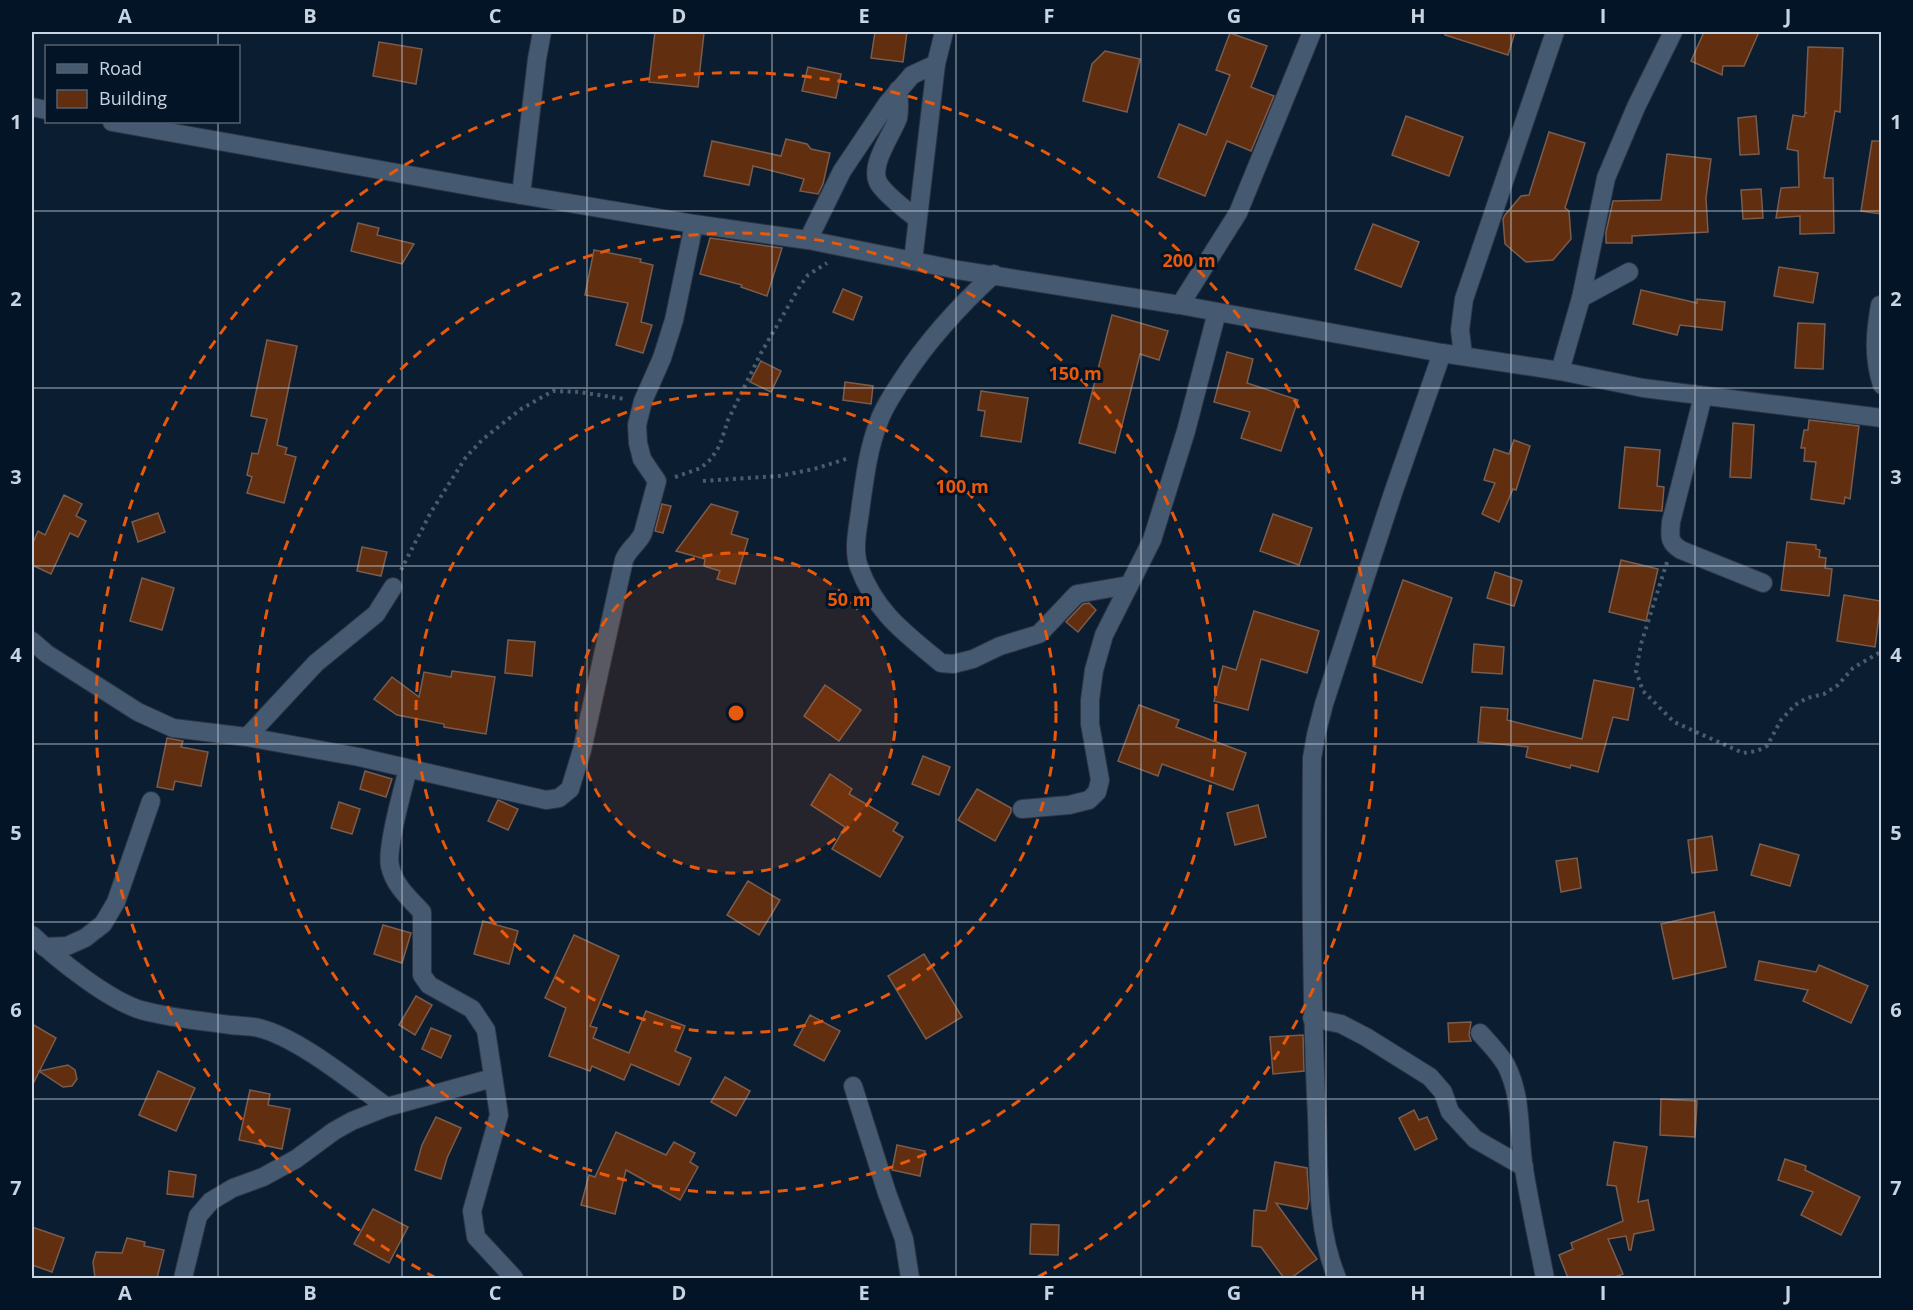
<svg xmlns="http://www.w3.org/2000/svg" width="1913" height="1310" font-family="'Open Sans',sans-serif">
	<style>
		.building { fill: #612e0f; stroke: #7a5c4d; stroke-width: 1.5 }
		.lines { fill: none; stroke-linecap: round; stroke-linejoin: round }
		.minor-casing { stroke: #2c3444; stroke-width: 20 }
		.path { stroke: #4b5b6c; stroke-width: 4; stroke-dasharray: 3 4.5; stroke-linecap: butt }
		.minor { stroke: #455970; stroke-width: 18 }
		.grid { fill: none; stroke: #c8d4e1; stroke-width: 1.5; stroke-opacity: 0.55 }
		.ring { fill: none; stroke: #e8590c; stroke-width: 3; stroke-dasharray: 10 8 }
		.centre { fill: #e8590c; stroke: #031427; stroke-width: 3 }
		.ring-label { font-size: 18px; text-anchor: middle; font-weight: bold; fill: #e8590c; stroke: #031427; stroke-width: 6; stroke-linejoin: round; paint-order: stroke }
		.neatline { fill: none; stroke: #c8d4e1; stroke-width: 2 }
		.grid-label { font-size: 20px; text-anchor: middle; font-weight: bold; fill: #c8d4e1 }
	</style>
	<rect width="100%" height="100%" fill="#0b1d31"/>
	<g class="building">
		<path d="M655 32 704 33 698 87 649 82Z"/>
		<path d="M875 32H907L903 62 871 58Z"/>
		<path d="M1445 32H1515L1508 55 1445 35Z"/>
		<path d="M1704 32H1759L1744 66H1723L1722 75 1691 61Z"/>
		<path d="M1230 33 1267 46 1251 87 1274 96 1251 151 1227 141 1205 196 1158 177 1179 124 1206 135 1230 75 1216 70Z"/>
		<path d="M379 42 422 49 416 84 373 76Z"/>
		<path d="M1808 47 1843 48 1840 112 1835 111 1824 178H1833L1834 233 1800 234V216L1776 218 1781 188 1799 187 1798 151 1787 149 1793 115 1804 117 1805 113H1807L1805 112Z"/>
		<path d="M1105 51 1140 59 1127 112 1083 101 1092 64Z"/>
		<path d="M808 67 841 74 836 98 802 91Z"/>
		<path d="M1406 116 1463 137 1449 176 1392 155Z"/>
		<path d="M1756 116 1759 154 1740 155 1738 118Z"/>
		<path d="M1549 132 1585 143 1565 208 1569 211 1571 239 1553 260 1526 262 1505 244 1503 219 1505 215 1521 196 1529 195Z"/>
		<path d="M786 139 807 144 811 149 830 153 823 184 818 194 800 191 804 179 753 166 749 185 704 176 712 141 781 156Z"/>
		<path d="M1872 141H1881V214L1861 211Z"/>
		<path d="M1667 154 1711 159 1706 198 1708 232 1632 236V243H1606V232L1613 201 1661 200Z"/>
		<path d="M1761 189 1763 218 1743 219 1741 190Z"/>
		<path d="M358 223 379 228 377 235 414 244 402 264 351 251Z"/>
		<path d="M1373 224 1419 242 1401 287 1355 269Z"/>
		<path d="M710 238 782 248 767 296 741 287 742 285 700 274Z"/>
		<path d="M594 250 641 259 640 262 653 265 641 322 652 325 643 353 616 345 628 303 585 295Z"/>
		<path d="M1779 267 1818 273 1813 303 1774 296Z"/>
		<path d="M843 289 862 297 853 320 833 312Z"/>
		<path d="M1641 290 1697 303V299L1725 302 1722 330 1680 325 1677 335 1633 324Z"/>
		<path d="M1112 315 1168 331 1159 360 1140 354 1115 453 1079 443Z"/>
		<path d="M1798 323 1825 324 1823 369 1795 368Z"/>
		<path d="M267 340 297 346 277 445 287 448 285 454 296 457 284 503 247 493 252 477 247 475 252 453 258 454 267 419 251 416Z"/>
		<path d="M1227 352 1253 359 1247 383 1298 400 1281 451 1241 438 1250 412 1214 402Z"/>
		<path d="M761 361 781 371 771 392 750 382Z"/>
		<path d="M845 382 873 386 871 404 843 400Z"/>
		<path d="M981 391 1028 398 1021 442 981 436 985 411 978 410Z"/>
		<path d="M1809 420 1859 426 1850 499 1845 497 1844 504 1811 499 1816 462 1804 461 1805 448H1801L1804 430H1808Z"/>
		<path d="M1733 423 1754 425 1751 478 1730 477Z"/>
		<path d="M1514 440 1530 446 1516 490 1513 489 1499 522 1482 514 1495 483 1484 480 1494 449 1509 454Z"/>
		<path d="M1625 447 1660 450 1657 486 1664 487 1662 511 1619 508Z"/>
		<path d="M64 495 82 504 76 516 86 521 78 537 70 533 51 574 32 565V545L38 531 45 535Z"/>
		<path d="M662 504 671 506 663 533 655 531Z"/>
		<path d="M711 504 738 512 731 534 748 539 735 584 717 579 720 571 704 566 705 559 676 551Z"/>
		<path d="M158 513 165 532 138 542 132 522Z"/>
		<path d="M1273 514 1312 528 1299 565 1260 551Z"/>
		<path d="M1787 542 1816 545V549L1820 550 1819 557 1826 558 1825 568 1832 569 1829 596 1781 590Z"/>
		<path d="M362 547 387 552 381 576 357 571Z"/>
		<path d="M1621 560 1658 569 1646 621 1609 612Z"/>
		<path d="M1495 572 1522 581 1514 606 1487 598Z"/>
		<path d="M142 578 174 588 162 630 130 621Z"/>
		<path d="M1403 580 1452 598 1422 683 1373 666Z"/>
		<path d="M1844 595 1881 601 1875 647 1837 641Z"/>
		<path d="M1089 603 1096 610 1078 632 1066 622 1083 604Z"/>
		<path d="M1254 611 1319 631 1307 673 1261 659 1248 710 1214 701 1223 666 1236 670Z"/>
		<path d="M508 640 535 642 532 676 505 673Z"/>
		<path d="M1474 644 1504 647 1502 674 1472 672Z"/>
		<path d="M452 671 495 677 486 734 444 727V724L397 715 374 699 392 677 419 697 424 672 451 677Z"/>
		<path d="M1594 680 1634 688 1628 720 1613 717 1598 772 1571 765 1570 768 1526 757 1528 747 1478 742 1481 707 1508 709 1507 720 1582 739Z"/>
		<path d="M825 685 861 710 839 741 804 716Z"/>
		<path d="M1139 705 1179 720 1176 727 1246 753 1233 790 1162 764 1158 776 1118 761Z"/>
		<path d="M167 738 183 741 181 747 208 752 201 786 175 781 173 790 157 787Z"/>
		<path d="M923 756 950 767 939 795 912 784Z"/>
		<path d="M365 771 392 779 386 797 360 789Z"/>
		<path d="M830 774 852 789 849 794 898 823 893 831 903 837 880 877 832 849 845 827 811 805Z"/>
		<path d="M977 789 1011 808V812L995 841 958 820Z"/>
		<path d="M498 800 518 809 508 830 488 821Z"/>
		<path d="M339 802 360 809 352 834 331 828Z"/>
		<path d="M1258 805 1266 837 1235 845 1227 813Z"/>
		<path d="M1712 836 1717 870 1692 873 1688 840Z"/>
		<path d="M1760 844 1799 855 1790 886 1751 875Z"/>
		<path d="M1577 858 1581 888 1561 892 1556 861Z"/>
		<path d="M748 881 780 900 759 935 727 915Z"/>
		<path d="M1714 912 1726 967 1673 979 1661 924Z"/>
		<path d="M483 921 518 931 509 964 474 954Z"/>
		<path d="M383 925 411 933 402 963 374 954Z"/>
		<path d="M574 935 619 956 590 1026 597 1028 593 1038 629 1053 646 1011 685 1026 675 1051 691 1058 679 1085 631 1064 624 1080 592 1066 590 1071 549 1056 566 1008 545 998Z"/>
		<path d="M924 954 962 1017 926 1039 888 976Z"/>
		<path d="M1759 961 1816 972 1819 965 1868 986 1851 1023 1803 1001 1808 990 1755 980Z"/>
		<path d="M416 996 432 1005 415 1035 399 1025Z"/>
		<path d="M810 1015 840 1031 824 1061 794 1045Z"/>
		<path d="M1471 1022 1469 1035 1471 1041 1449 1042 1448 1023Z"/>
		<path d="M32 1024 56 1038 32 1086Z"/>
		<path d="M431 1028 451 1036 441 1058 422 1049Z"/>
		<path d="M1303 1035 1304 1071 1273 1074 1270 1037Z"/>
		<path d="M68 1065 75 1070 77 1079 72 1086 63 1087 39 1071Z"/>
		<path d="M158 1071 195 1088 176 1131 139 1115Z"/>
		<path d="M725 1077 750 1091 736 1116 711 1102Z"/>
		<path d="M250 1090 270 1094 268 1105 290 1109 282 1149 239 1140Z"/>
		<path d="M1661 1099 1697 1101 1695 1137 1660 1135Z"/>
		<path d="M1414 1110 1419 1120 1427 1117 1437 1139 1415 1150 1399 1118Z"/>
		<path d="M436 1117 461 1128 447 1158 441 1179 415 1170 422 1145Z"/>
		<path d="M616 1132 666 1155 674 1142 695 1153 690 1162 698 1167 680 1200 626 1170 615 1214 581 1205 589 1175 595 1177Z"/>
		<path d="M1614 1142 1647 1147 1638 1202 1648 1200 1654 1230 1634 1234 1631 1250H1629L1626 1236 1608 1239 1623 1274 1612 1278H1568L1559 1255 1573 1249 1571 1243 1623 1221 1616 1186 1607 1185Z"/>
		<path d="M897 1145 925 1151 920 1176 892 1170Z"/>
		<path d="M1785 1159 1806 1166 1805 1170 1860 1197 1841 1235 1801 1215 1813 1192 1778 1180Z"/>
		<path d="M1275 1162 1307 1168 1309 1200 1307 1209 1276 1203 1317 1259 1291 1278H1284L1261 1247 1252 1246 1254 1210 1266 1211Z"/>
		<path d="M169 1171 196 1175 193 1197 167 1194Z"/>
		<path d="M373 1209 408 1227 389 1263 354 1244Z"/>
		<path d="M1031 1224 1059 1225 1058 1255 1030 1254Z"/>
		<path d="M32 1227 64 1238 52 1272 32 1265Z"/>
		<path d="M127 1238 145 1242 144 1246 164 1250 157 1278H95L93 1262 96 1252 122 1253Z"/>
	</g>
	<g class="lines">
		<defs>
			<g id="minor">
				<path d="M898 90C899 99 900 109 898 118 892 135 868 166 879 184 889 198 904 208 917 219"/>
				<path d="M32 107 46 110"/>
				<path d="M112 122 521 195 694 224 808 240 958 270 1180 305 1442 353 1560 371 1643 388 1882 418"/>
				<path d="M521 195 537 59 542 32"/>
				<path d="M808 240 842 171 887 104 912 75 936 64"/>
				<path d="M913 261 936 64 944 32"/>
				<path d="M994 274C959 306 928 340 902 380 893 394 883 408 878 424 868 450 865 477 861 504 859 524 852 548 859 567 876 613 905 633 941 663L953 664 973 659 1000 646 1039 634 1077 594 1129 585"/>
				<path d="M1581 298 1606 178 1636 107 1673 32"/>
				<path d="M1180 305 1238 213 1312 32"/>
				<path d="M1880 305C1875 333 1873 357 1882 385"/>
				<path d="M1463 355 1460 330 1464 299 1555 32"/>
				<path d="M1560 371 1581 298 1629 272"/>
				<path d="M1692 394 1703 396 1671 522C1670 536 1668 542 1681 550L1763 583"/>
				<path d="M32 641 47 654 138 712 173 728 247 737 359 757 546 800 559 798 570 789 582 750 624 560C628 549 639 543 643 533L657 481 642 459 638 443 637 425 643 401 662 358 674 320 694 224"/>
				<path d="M247 737 316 663 376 614 393 587"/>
				<path d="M408 769C403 789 386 848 390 866 394 885 409 898 422 912V975L429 985 472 1009 486 1030 499 1115 472 1211 476 1237 514 1278"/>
				<path d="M1022 809 1069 805 1089 800 1097 792 1100 780 1090 724V700L1094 670 1104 635 1152 540 1186 431 1217 312"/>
				<path d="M32 935C57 959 108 1000 141 1010 170 1018 201 1021 231 1025 240 1026 250 1026 259 1028 299 1038 353 1083 387 1107"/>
				<path d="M44 947 67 946 85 938 103 924 116 902 151 801"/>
				<path d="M1312 1018 1341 1024 1366 1037 1430 1077 1443 1092 1450 1112 1475 1139 1524 1167"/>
				<path d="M1480 1033C1489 1043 1499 1053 1506 1065 1523 1098 1518 1135 1524 1169 1530 1206 1538 1242 1545 1278"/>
				<path d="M853 1086 887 1193 904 1239 910 1278"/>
				<path d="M183 1278 198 1216 211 1201 233 1188 263 1177 296 1159 334 1131 352 1121 387 1107 493 1078"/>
				<path d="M1337 1278C1316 1228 1319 1171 1317 1117 1311 998 1311 878 1312 758L1316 735 1324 704 1393 493 1442 353"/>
			</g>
		</defs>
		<use href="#minor" class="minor-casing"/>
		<g class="path">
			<path d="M675 477 701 468 711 459 720 445 728 420 761 353 800 286 808 275 827 263"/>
			<path d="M703 481 779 476 814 469 849 458"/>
			<path d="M1667 562 1641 644 1636 671 1643 691 1674 722 1743 753 1757 751 1767 746 1781 720 1795 705 1807 698 1824 694 1838 685 1853 668 1882 651"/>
			<path d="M401 570 431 512 466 457 483 439 521 409 553 391 579 392 625 399"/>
		</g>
		<use href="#minor" class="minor"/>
	</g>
	<path class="grid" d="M218 32V46M402 32V1278M587 32V1278M772 32V1278M956 32V1278M1141 32V1278M1326 32V1278M1511 32V1278M1695 32V1278M218 122V1278M32 211H1882M32 388H1882M32 566H1882M32 744H1882M32 922H1882M32 1099H1882"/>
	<circle cx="736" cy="713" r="160" fill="#e8590c" fill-opacity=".12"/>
	<g class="ring">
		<circle cx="736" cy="713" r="160"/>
		<circle cx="736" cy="713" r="320"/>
		<circle cx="736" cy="713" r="480"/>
		<path d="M436 1278A640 640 0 1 1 1036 1278"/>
	</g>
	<circle cx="736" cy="713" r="9" class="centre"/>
	<g class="ring-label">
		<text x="1189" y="267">200 m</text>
		<text x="1075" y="380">150 m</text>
		<text x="962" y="493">100 m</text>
		<text x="849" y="606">50 m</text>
	</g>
	<rect width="1913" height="1310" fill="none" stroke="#031427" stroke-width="66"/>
	<rect x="45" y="45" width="195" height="78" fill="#031427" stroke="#526171" stroke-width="1.5"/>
	<rect x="57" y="64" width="30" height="9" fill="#455970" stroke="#526171" stroke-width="1.5"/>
	<text x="99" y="75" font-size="18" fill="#c8d4e1">Road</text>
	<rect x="57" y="90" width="30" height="18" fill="#612e0f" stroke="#526171" stroke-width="1.5"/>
	<text x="99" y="105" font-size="18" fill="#c8d4e1">Building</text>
	<rect x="33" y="33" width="1847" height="1244" class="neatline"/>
	<g class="grid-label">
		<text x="125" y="23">A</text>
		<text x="310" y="23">B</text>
		<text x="495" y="23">C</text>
		<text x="679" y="23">D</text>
		<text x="864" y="23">E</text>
		<text x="1049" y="23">F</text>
		<text x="1234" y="23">G</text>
		<text x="1418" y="23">H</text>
		<text x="1603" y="23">I</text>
		<text x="1788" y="23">J</text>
		<text x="16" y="129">1</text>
		<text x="1896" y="129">1</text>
		<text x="16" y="306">2</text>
		<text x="1896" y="306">2</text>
		<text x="16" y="484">3</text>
		<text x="1896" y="484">3</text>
		<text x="16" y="662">4</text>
		<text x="1896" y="662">4</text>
		<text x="16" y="840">5</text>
		<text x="1896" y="840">5</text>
		<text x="16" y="1017">6</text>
		<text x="1896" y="1017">6</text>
		<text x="16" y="1195">7</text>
		<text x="1896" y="1195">7</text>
		<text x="125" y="1300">A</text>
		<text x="310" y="1300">B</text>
		<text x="495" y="1300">C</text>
		<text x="679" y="1300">D</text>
		<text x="864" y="1300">E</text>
		<text x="1049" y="1300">F</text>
		<text x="1234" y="1300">G</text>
		<text x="1418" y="1300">H</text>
		<text x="1603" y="1300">I</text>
		<text x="1788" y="1300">J</text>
	</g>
</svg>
